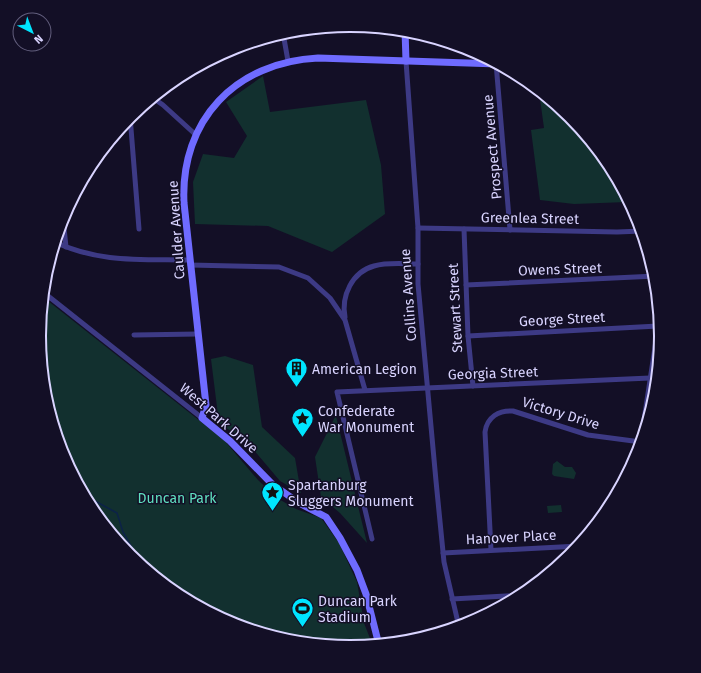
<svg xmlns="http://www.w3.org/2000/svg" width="701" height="673" font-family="'Fira Sans',sans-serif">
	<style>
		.green { fill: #12302f }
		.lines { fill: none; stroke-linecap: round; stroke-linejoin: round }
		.stream { stroke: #0c2248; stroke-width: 1.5 }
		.street { stroke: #3d3a85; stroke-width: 5 }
		.secondary { stroke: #6f6bff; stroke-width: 7 }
		.labels { text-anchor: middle; stroke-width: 3; stroke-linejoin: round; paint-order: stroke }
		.street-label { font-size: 14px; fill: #d9d4ff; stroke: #130f26 }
		.poi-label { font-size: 14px; fill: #d9d4ff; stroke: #130f26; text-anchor: start }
		.park-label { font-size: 14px; fill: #5fe0c0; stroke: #130f26 }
		.rim { fill: none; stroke: #d9d4ff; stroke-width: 2 }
	</style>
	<rect width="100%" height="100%" fill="#130f26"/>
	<g class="green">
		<path d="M263 76 270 112 366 100 381 165 385 214 332 252 268 226 195 224 193 182 203 154 234 158 247 136 226 102Z"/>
		<path d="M540 99C544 99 549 99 552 101 574 113 625 177 627 202L574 204 540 200 531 130 544 128Z"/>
		<path d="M43 297 224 440 258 480 277 498 296 509 321 518 339 543 357 582 364 623 373 646C274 655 174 610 112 534 105 526 96 517 91 508 75 482 62 455 54 426 51 416 47 407 45 397 39 364 40 331 43 297Z"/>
		<path d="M661 345 656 397 650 416Z"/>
		<path d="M225 356 253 365 262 427 295 458 301 493 280 481 247 442 219 423 211 359Z"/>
		<path d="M336 415V416L367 543 340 513 321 497 315 457Z"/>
		<path d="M557 461 565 467H572L576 473 574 479 554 476 552 474 553 464Z"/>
		<path d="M561 505 562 512 548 513 547 506Z"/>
	</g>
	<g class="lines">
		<path class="stream" d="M84 495 117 513 123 532 134 551 152 574"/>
		<g class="street">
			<path d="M283 33 288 61"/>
			<path d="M406 61 418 228V284L436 481 444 562 459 627"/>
			<path d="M496 63 510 230"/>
			<path d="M153 98 163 105 196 135"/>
			<path d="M130 116 139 229"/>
			<path d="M63 218 66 247"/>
			<path d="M418 228 617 232 642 231"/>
			<path d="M464 229 468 336 473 386"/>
			<path d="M55 242C99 263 142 259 189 260"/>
			<path d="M190 265 279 267 308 278 330 298 345 320 365 390"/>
			<path d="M466 285 656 276"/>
			<path d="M43 292 202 418"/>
			<path d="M345 317C341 296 352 272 374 266 388 262 404 264 418 264"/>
			<path d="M134 335 198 334"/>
			<path d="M468 336 658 326"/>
			<path d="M639 453 660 314"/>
			<path d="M372 539 337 392 650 378"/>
			<path d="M491 550 485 432C487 417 499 410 513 411L588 435 641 442"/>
			<path d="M443 553 579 546"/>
			<path d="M452 599 524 595"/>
		</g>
		<g class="secondary">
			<path d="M405 30 406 61"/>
			<path d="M379 645 366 594 357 570 340 538 326 517 299 503 272 484 230 441 202 418 206 405 184 203C180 120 236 62 318 58L498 64"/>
		</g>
	</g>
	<defs>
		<symbol id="building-pin" viewBox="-11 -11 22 30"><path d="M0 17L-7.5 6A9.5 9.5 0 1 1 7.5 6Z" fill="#00e5ff" stroke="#130f26"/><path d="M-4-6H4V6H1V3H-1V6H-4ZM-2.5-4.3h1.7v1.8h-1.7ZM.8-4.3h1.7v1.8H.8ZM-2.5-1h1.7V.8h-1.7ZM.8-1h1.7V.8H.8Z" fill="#111"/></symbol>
		<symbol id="sight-pin" viewBox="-11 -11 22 30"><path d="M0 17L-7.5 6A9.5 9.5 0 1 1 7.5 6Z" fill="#00e5ff" stroke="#130f26"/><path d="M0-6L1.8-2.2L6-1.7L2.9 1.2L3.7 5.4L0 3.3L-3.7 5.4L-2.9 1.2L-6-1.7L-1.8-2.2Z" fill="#111"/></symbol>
		<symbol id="stadium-pin" viewBox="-11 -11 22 30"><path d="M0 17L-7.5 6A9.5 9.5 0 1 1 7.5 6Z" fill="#00e5ff" stroke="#130f26"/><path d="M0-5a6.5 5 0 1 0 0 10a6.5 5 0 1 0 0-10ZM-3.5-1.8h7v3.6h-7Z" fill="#111"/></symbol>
	</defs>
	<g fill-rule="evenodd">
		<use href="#building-pin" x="284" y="356" width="25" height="34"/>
		<use href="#sight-pin" x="290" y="406" width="25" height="34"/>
		<use href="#sight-pin" x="260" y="480" width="25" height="34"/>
		<use href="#stadium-pin" x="290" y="596" width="25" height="34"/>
	</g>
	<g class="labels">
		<g class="street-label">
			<text transform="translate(492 147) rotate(-95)" y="5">Prospect Avenue</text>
			<text transform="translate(530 218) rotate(1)" y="5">Greenlea Street</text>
			<text transform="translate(176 230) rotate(-94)" y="5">Caulder Avenue</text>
			<text transform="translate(560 269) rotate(-2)" y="5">Owens Street</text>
			<text transform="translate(408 295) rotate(-94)" y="5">Collins Avenue</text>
			<text transform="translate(455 308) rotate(-93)" y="5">Stewart Street</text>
			<text transform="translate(562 319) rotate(-3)" y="5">George Street</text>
			<text transform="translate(493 373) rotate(-2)" y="5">Georgia Street</text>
			<text transform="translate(561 413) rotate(17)" y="5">Victory Drive</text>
			<text transform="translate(219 418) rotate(41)" y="5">West Park Drive</text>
			<text transform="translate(511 537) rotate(-3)" y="5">Hanover Place</text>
		</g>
		<g class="poi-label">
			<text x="312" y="374">American Legion</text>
			<text x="318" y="416">Confederate<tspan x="318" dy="16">War Monument</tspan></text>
			<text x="288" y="490">Spartanburg<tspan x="288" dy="16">Sluggers Monument</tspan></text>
			<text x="318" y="606">Duncan Park<tspan x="318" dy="16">Stadium</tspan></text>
		</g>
		<g class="park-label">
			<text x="177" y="503">Duncan Park</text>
		</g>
	</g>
	<path d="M0 0H701V673H0ZM46 336a304 304 0 1 1 608 0a304 304 0 1 1-608 0Z" fill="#130f26" fill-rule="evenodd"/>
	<path class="rim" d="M46 336a304 304 0 1 1 608 0a304 304 0 1 1-608 0Z"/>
	<g transform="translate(32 32) rotate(138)"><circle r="19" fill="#130f26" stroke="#625e7d"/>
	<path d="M0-3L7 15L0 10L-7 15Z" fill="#00e5ff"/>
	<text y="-6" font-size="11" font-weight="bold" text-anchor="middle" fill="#d9d4ff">N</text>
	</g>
</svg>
